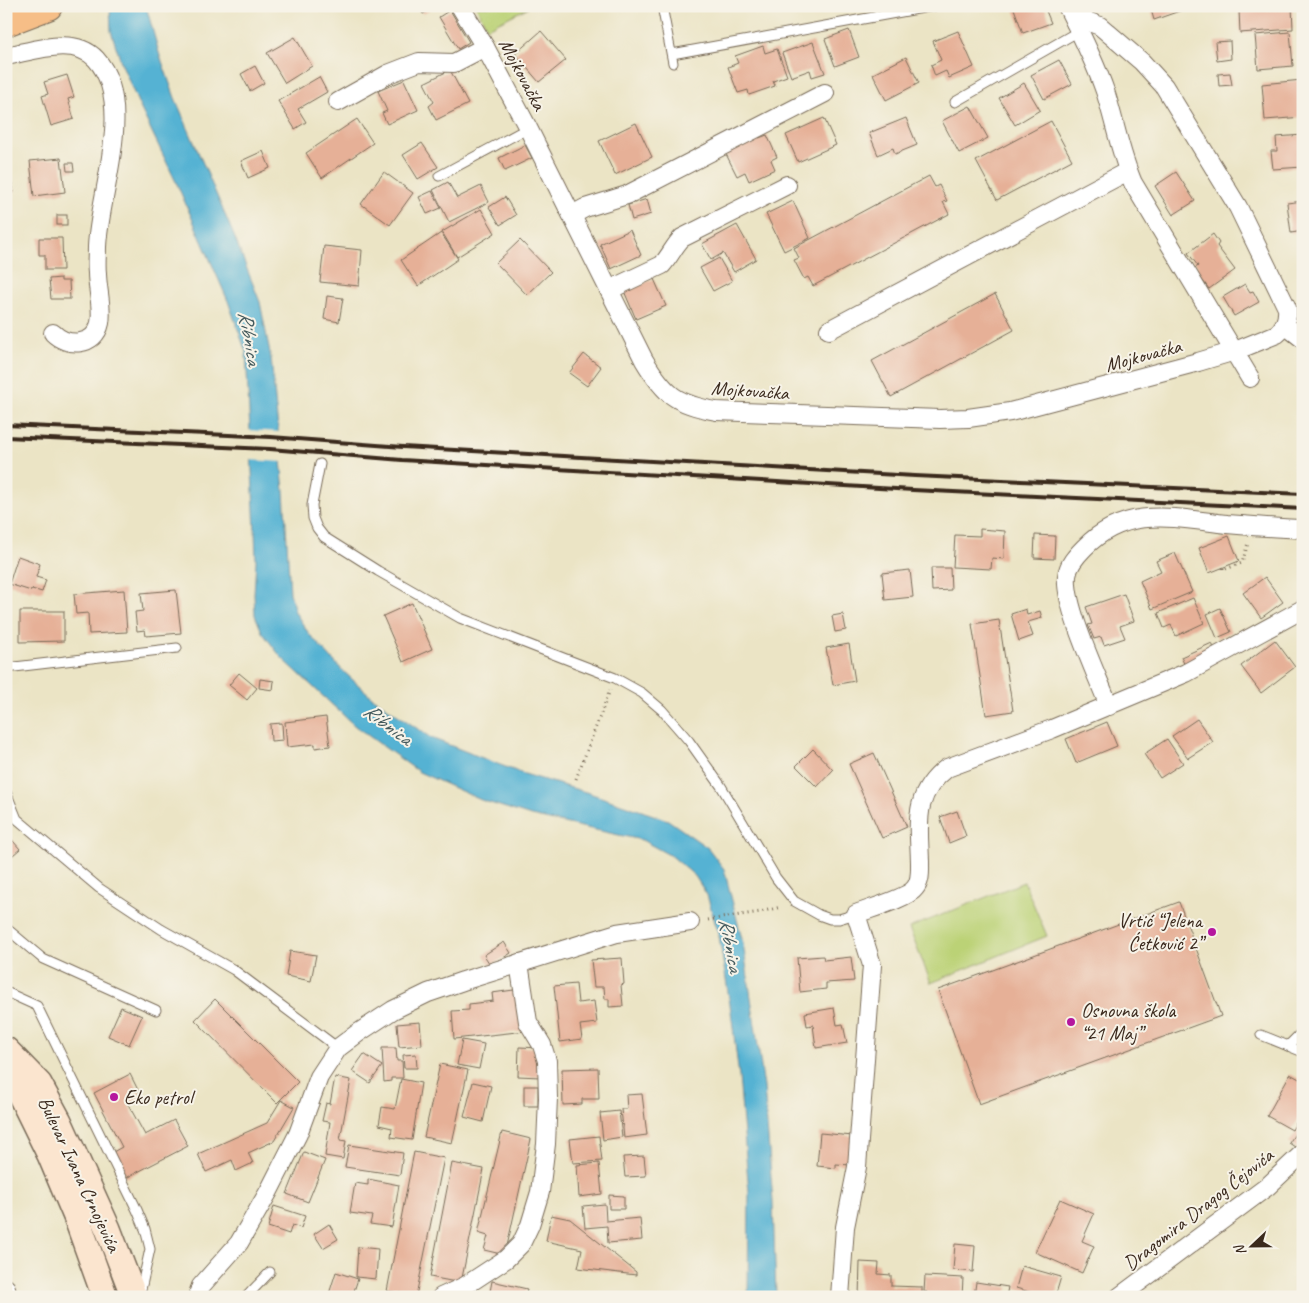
<svg xmlns="http://www.w3.org/2000/svg" width="1309" height="1303" font-family="Caveat,sans-serif">
	<style>
		.pitch { fill: #bbd276; stroke: #7b7e4a }
		.water { fill: #54b2d3; stroke: #486e78 }
		.pier { fill: #ebe4c5 }
		.building { fill: #e6b097 }
		.lines { fill: none; stroke-linecap: round; stroke-linejoin: round }
		.lane-casing { stroke: #796b58; stroke-width: 11 }
		.street-casing { stroke: #796b58; stroke-width: 20 }
		.secondary-casing { stroke: #796b58; stroke-width: 28 }
		.primary-casing { stroke: #796b58; stroke-width: 30 }
		.path { stroke: #796b58; stroke-width: 3; stroke-dasharray: 1 4; stroke-linecap: butt }
		.lane { stroke: #fff; stroke-width: 9 }
		.street { stroke: #fff; stroke-width: 18 }
		.secondary { stroke: #fbe5cf; stroke-width: 25 }
		.primary { stroke: #f6be87; stroke-width: 28 }
		.rail { stroke: #3b2a1e; stroke-width: 4 }
		.poi-dot { fill: #b5179e; stroke: #f7f3e8; stroke-width: 2 }
		.labels { text-anchor: middle; stroke-width: 4; stroke-linejoin: round; paint-order: stroke }
		.street-label { font-size: 20px; fill: #3b2a1e; stroke: #f7f3e8 }
		.poi-label { font-size: 20px; fill: #3b2a1e; stroke: #f7f3e8; text-anchor: start }
		.water-label { font-size: 21px; font-style: italic; fill: #445a5d; stroke: #f7f3e8 }
	</style>
	<rect width="100%" height="100%" fill="#f7f3e8"/>
	<filter id="ink" filterUnits="userSpaceOnUse"><feTurbulence type="fractalNoise" baseFrequency=".02" numOctaves="2"/><feDisplacementMap in="SourceGraphic" scale="10" xChannelSelector="R" yChannelSelector="G"/><feConvolveMatrix kernelMatrix="1 2 1 2 8 2 1 2 1" color-interpolation-filters="sRGB"/></filter>
	<filter id="wash" filterUnits="userSpaceOnUse"><feTurbulence type="fractalNoise" baseFrequency=".0096" numOctaves="4" result="noise"/><feDisplacementMap in="SourceGraphic" scale="20" xChannelSelector="R" yChannelSelector="G"/><feGaussianBlur stdDeviation="1.12" result="paint"/><feColorMatrix in="noise" values="0 0 0 0 0 0 0 0 0 0 0 0 0 0 0 0 0 1.4 0 .05"/><feComposite in="paint" operator="in"/></filter>
	<g filter="url(#wash)">
		<rect width="100%" height="100%" fill="#ebe4c5"/>
		<g class="pitch">
			<path d="M476 6H531L487 28Z"/>
			<path d="M1024 882 1047 936 931 983 909 928Z"/>
		</g>
		<path class="water" d="M110 6H146L159 53 175 98 232 231 260 302 271 358 284 491 290 593 295 612 309 634 343 671 373 698 431 738 521 773 589 793 668 820 708 848 724 869 743 943 764 1087 773 1202 776 1297H748L749 1192 739 1076 731 1011 719 936 707 895 695 876 673 857 642 840 531 816 481 800 419 772 355 726 281 657 262 632 255 615 254 594 256 561 255 531 246 352 228 301 177 184 139 105 121 62 111 31Z"/>
		<path class="pier" d="M247 430 281 432 284 462 249 460Z"/>
		<g id="blocks">
			<g class="building">
				<path d="M418 6H436L423 14Z"/>
				<path d="M1013 6H1044L1051 23 1023 33Z"/>
				<path d="M1150 6H1188V8L1154 20Z"/>
				<path d="M1249 6H1292L1293 29 1240 33 1239 10 1249 9Z"/>
				<path d="M450 10 469 42 458 49 439 17Z"/>
				<path d="M849 30 859 57 835 66 825 39Z"/>
				<path d="M541 31 566 60 539 82 515 54Z"/>
				<path d="M958 31 974 67 949 78 946 71 935 76 931 65 941 60 933 41Z"/>
				<path d="M1290 32 1293 66 1258 69 1255 35Z"/>
				<path d="M295 37 312 66 285 83 267 53Z"/>
				<path d="M1230 41 1231 59 1217 61 1215 42Z"/>
				<path d="M813 42 825 73 812 77 810 70 791 77 782 53Z"/>
				<path d="M763 46 765 53 777 49 787 76 773 81 775 86 749 95 748 90 738 93 728 67 738 63 735 56Z"/>
				<path d="M906 57 919 83 886 100 873 74Z"/>
				<path d="M1059 60 1072 84 1044 99 1031 75Z"/>
				<path d="M255 66 264 83 250 91 241 74Z"/>
				<path d="M450 70 468 104 436 120 429 106 434 102 424 83Z"/>
				<path d="M1230 73 1232 85 1219 86 1218 74Z"/>
				<path d="M67 75 74 97 68 99 74 119 51 126 42 96 48 94 44 82Z"/>
				<path d="M319 77 327 92 298 109 306 122 295 129 278 101Z"/>
				<path d="M404 80 418 110 387 124 382 113 387 111 378 91Z"/>
				<path d="M1302 80 1303 117 1265 120 1262 84Z"/>
				<path d="M1024 83 1040 110 1015 125 999 98Z"/>
				<path d="M970 106 988 138 959 153 942 121Z"/>
				<path d="M824 118 836 145 798 162 786 135Z"/>
				<path d="M906 118 917 145 895 154 893 148 878 155 869 133Z"/>
				<path d="M357 119 373 143 322 178 306 153Z"/>
				<path d="M1051 121 1072 160 997 200 976 161Z"/>
				<path d="M636 123 652 157 615 175 599 141Z"/>
				<path d="M756 130 759 138 767 135 777 157 771 160 775 169 749 181 745 172 737 176 726 154 734 150 731 142Z"/>
				<path d="M1303 135V167L1273 169 1271 151H1277L1276 137Z"/>
				<path d="M422 143 438 167 418 179 403 155Z"/>
				<path d="M525 145 532 158 505 171 499 158Z"/>
				<path d="M263 151 270 168 248 178 241 161Z"/>
				<path d="M61 158 65 192 34 196 30 161Z"/>
				<path d="M66 163H73L74 171H67Z"/>
				<path d="M384 172 413 193 390 225 361 204Z"/>
				<path d="M1176 172 1195 201 1173 215 1155 186Z"/>
				<path d="M929 176 935 187 939 185 947 201 943 202 949 214 813 286 808 277 804 279 794 260 799 258 794 248Z"/>
				<path d="M10 177 14 192 6 194V178Z"/>
				<path d="M448 182 457 198 481 186 489 202 449 222 433 190Z"/>
				<path d="M432 191 441 208 427 214 419 197Z"/>
				<path d="M505 197 516 215 500 225 489 207Z"/>
				<path d="M647 199 651 214 632 220 628 205Z"/>
				<path d="M793 201 810 238 784 251 766 214Z"/>
				<path d="M1303 201V231L1291 233 1287 203Z"/>
				<path d="M481 209 495 233 457 257 442 232Z"/>
				<rect x="57" y="215" width="10" height="10"/>
				<path d="M737 225 756 259 734 272 723 253 711 260 702 244Z"/>
				<path d="M630 230 641 255 611 269 600 244Z"/>
				<path d="M441 233 458 259 418 286 401 260Z"/>
				<path d="M1213 234 1219 243 1217 246 1235 270 1209 289 1194 269 1198 266 1188 253Z"/>
				<path d="M39 238H62L63 270H45V255H39Z"/>
				<path d="M520 240 551 272 527 295 496 263Z"/>
				<path d="M324 246 362 250 359 286 320 282Z"/>
				<path d="M719 258 732 281 713 291 700 268Z"/>
				<path d="M61 278V281H69L70 299H51L49 279Z"/>
				<path d="M654 279 666 306 636 319 624 291Z"/>
				<path d="M1245 284 1250 292 1253 291 1259 302 1234 316 1223 297Z"/>
				<path d="M995 294 1014 330 891 397 872 361Z"/>
				<path d="M327 296 343 298 339 322 324 319Z"/>
				<path d="M584 354 601 367 587 386 569 373Z"/>
				<path d="M980 529 1005 531 1004 559 992 558 991 569 953 567 955 535 980 536Z"/>
				<path d="M1035 535 1055 536 1054 559 1034 558Z"/>
				<path d="M1229 536 1239 561 1209 573 1199 548Z"/>
				<path d="M1175 553 1192 592 1152 609 1140 581 1161 571 1156 561Z"/>
				<path d="M18 556 40 564 36 577 46 580 42 592 32 589 31 591 9 584Z"/>
				<path d="M931 568H950L951 590 932 591Z"/>
				<path d="M910 570 913 597 885 600 882 573Z"/>
				<path d="M1265 577 1283 602 1261 618 1243 593Z"/>
				<path d="M124 590 127 632 89 634 88 613 76 614 74 594Z"/>
				<path d="M176 590 181 633 146 636 145 630 137 631 135 612 143 611 141 593Z"/>
				<path d="M1124 594 1134 621 1120 626 1125 638 1104 645 1101 637 1094 639 1088 625 1092 624 1086 607Z"/>
				<path d="M1193 598 1204 623 1176 636 1171 625 1164 628 1158 613Z"/>
				<path d="M412 603 432 649 403 662 383 616Z"/>
				<path d="M1220 608 1231 632 1217 638 1207 614Z"/>
				<path d="M1026 609 1027 615 1040 611 1042 618 1028 622 1033 636 1019 641 1011 614Z"/>
				<path d="M20 611H64V641L20 642Z"/>
				<path d="M843 614 846 630 835 632 832 616Z"/>
				<path d="M999 620 1013 711 986 715 972 624Z"/>
				<path d="M1275 640 1295 667 1261 693 1241 666Z"/>
				<path d="M1212 643 1216 654 1186 668 1181 657Z"/>
				<path d="M849 644 855 681 833 685 826 648Z"/>
				<path d="M239 673 257 688 247 700 229 685Z"/>
				<path d="M260 679 274 681 273 690 259 688Z"/>
				<path d="M326 717 330 746 315 748V744L287 747 285 722Z"/>
				<path d="M1197 719 1213 742 1188 758 1172 736Z"/>
				<path d="M1107 722 1117 746 1076 763 1066 739Z"/>
				<path d="M282 723 283 740 271 741 270 724Z"/>
				<path d="M1167 739 1183 763 1160 778 1144 754Z"/>
				<path d="M813 749 833 770 817 787 796 766Z"/>
				<path d="M874 753 907 827 882 838 849 764Z"/>
				<path d="M957 811 966 836 949 843 940 817Z"/>
				<path d="M6 833 20 849 6 861Z"/>
				<path d="M1179 902 1221 1016 979 1104 938 990Z"/>
				<path d="M504 942 511 953 491 966 484 955Z"/>
				<path d="M290 951 316 955 311 981 286 976Z"/>
				<path d="M823 956 824 960 851 957 854 981 826 983V989L800 992 797 958Z"/>
				<path d="M622 958 624 984 621 985 623 1006 609 1007V999H605L604 987H594L591 960Z"/>
				<path d="M576 984 578 1003 594 1001 597 1023 580 1025 582 1039 560 1042 554 986Z"/>
				<path d="M521 989 526 1031 454 1039 452 1011 469 1010V1004L493 1001 492 993Z"/>
				<path d="M215 999 298 1082 277 1103 195 1020Z"/>
				<path d="M121 1007 142 1016 129 1045 108 1036Z"/>
				<path d="M834 1008 837 1025 843 1024 847 1043 816 1048 813 1025 807 1026 805 1013Z"/>
				<path d="M420 1022 422 1045 399 1047 397 1024Z"/>
				<path d="M462 1040 484 1044 479 1069 457 1065Z"/>
				<path d="M519 1047 541 1048 540 1077 518 1076Z"/>
				<path d="M382 1048H396L397 1061H402L403 1078H391V1081L384 1082Z"/>
				<path d="M364 1054 382 1066 370 1083 352 1071Z"/>
				<path d="M416 1054 417 1068H404L403 1055Z"/>
				<path d="M440 1064 468 1070 452 1143 424 1137Z"/>
				<path d="M598 1068 599 1099H582V1104L563 1105 562 1069Z"/>
				<path d="M130 1074 142 1098 128 1104 145 1135 174 1120 188 1146 126 1178 113 1152 122 1147 94 1093Z"/>
				<path d="M1290 1074 1303 1081V1111L1292 1130 1267 1116Z"/>
				<path d="M335 1077 351 1080 340 1140 346 1141 343 1159 325 1156 330 1122 322 1121 326 1103 330 1104Z"/>
				<path d="M401 1079 421 1083 412 1140 391 1137 392 1128 379 1125 382 1107 395 1109Z"/>
				<path d="M473 1082 491 1086 483 1122 464 1117Z"/>
				<rect x="524" y="1086" width="14" height="20"/>
				<path d="M642 1094 647 1135 624 1138 621 1109H627L626 1095Z"/>
				<path d="M281 1100 294 1107 274 1141 248 1153 253 1163 236 1171 232 1160 206 1172 198 1154 267 1123Z"/>
				<path d="M619 1111 622 1137 603 1140 600 1113Z"/>
				<path d="M1303 1122V1149L1301 1151 1289 1143Z"/>
				<path d="M502 1132 531 1139 505 1255 484 1250 488 1236 478 1233Z"/>
				<path d="M820 1133 853 1136 851 1165 836 1164V1168L817 1166Z"/>
				<path d="M599 1136 602 1161 573 1163 570 1139Z"/>
				<path d="M349 1145 403 1153 400 1175 345 1167Z"/>
				<path d="M304 1152 325 1160 308 1202 287 1194Z"/>
				<path d="M414 1152 444 1158 416 1296 387 1291Z"/>
				<path d="M644 1156 646 1176 625 1177 623 1157Z"/>
				<path d="M452 1163 484 1169 461 1283 430 1277Z"/>
				<path d="M599 1163 602 1194 579 1197 577 1165Z"/>
				<path d="M368 1179 399 1185 392 1227 370 1224 372 1216 350 1213 355 1183 368 1185Z"/>
				<path d="M609 1195 624 1196V1209H609Z"/>
				<path d="M1060 1199 1094 1214 1082 1241 1094 1246 1082 1273 1035 1252Z"/>
				<path d="M605 1204 606 1221 640 1218 642 1240 608 1243 607 1226 585 1228 583 1206Z"/>
				<path d="M274 1206 305 1216 301 1228 292 1225 289 1234 268 1227Z"/>
				<path d="M551 1215 570 1219 636 1272V1275L578 1268 582 1249 546 1241Z"/>
				<path d="M329 1224 338 1239 323 1248 314 1234Z"/>
				<path d="M955 1244 975 1246 973 1272 953 1270Z"/>
				<path d="M358 1247 378 1249 376 1279 356 1277Z"/>
				<path d="M860 1262 879 1263 878 1274 891 1275V1286L922 1287V1297H859Z"/>
				<path d="M1022 1266 1061 1277 1055 1297H1046L1016 1288Z"/>
				<path d="M336 1272 358 1279 352 1297H328Z"/>
				<path d="M925 1276 963 1278 962 1297H927V1292H924Z"/>
				<path d="M492 1281 527 1289 525 1297H489Z"/>
				<path d="M976 1282 1008 1287 1006 1297H974Z"/>
			</g>
		</g>
	</g>
	<g filter="url(#ink)">
		<use href="#blocks" fill-opacity="0" stroke="#796b58" stroke-width="1"/>
		<g class="lines">
			<defs>
				<g id="lane">
					<path d="M662 6 673 63"/>
					<path d="M672 54 934 6"/>
					<path d="M955 102 1079 31"/>
					<path d="M439 176 528 128"/>
					<path d="M320 464 312 505 313 518 317 528 324 537 378 571 460 618 615 678 642 693 662 710 689 741 721 786 776 878 794 901 819 915 830 919H839L856 914"/>
					<path d="M6 668 177 648"/>
					<path d="M6 792 17 819 99 888 161 929 234 970 338 1048"/>
					<path d="M6 928 43 959 156 1010"/>
					<path d="M6 992 37 1006 137 1210 145 1229 150 1249 140 1294"/>
					<path d="M1261 1035 1303 1052"/>
					<path d="M1288 1046 1303 1031"/>
					<path d="M246 1297 270 1272"/>
				</g>
				<g id="street">
					<path d="M460 6 485 47 528 128 644 360C665 395 676 404 716 411L940 419 968 418 1010 412 1198 362 1235 351 1277 334C1285 327 1288 319 1287 308L1238 207 1164 86 1142 62 1100 26 1084 20 1075 22"/>
					<path d="M1067 6C1081 34 1095 62 1105 91 1115 122 1120 153 1133 183L1250 378"/>
					<path d="M6 56C33 51 74 35 96 59 136 103 99 194 97 247 97 256 96 265 97 273 97 288 103 308 100 323 95 347 67 347 53 333"/>
					<path d="M338 102 388 74 419 62 454 63 485 47"/>
					<path d="M572 215 585 208 627 195 825 93"/>
					<path d="M609 290 662 265C670 256 674 246 682 238L787 185"/>
					<path d="M1285 325 1303 339"/>
					<path d="M829 330 1128 171"/>
					<path d="M1109 706C1097 675 1064 606 1067 576 1068 565 1076 556 1084 548 1126 505 1174 518 1227 524 1252 526 1277 528 1303 529"/>
					<path d="M6 1288 8 1297"/>
					<path d="M197 1297 201 1286 239 1243 269 1191 298 1134 319 1077 338 1048 358 1033 393 1010 428 993 463 981 617 933 690 922"/>
					<path d="M441 1297 465 1286 506 1259 521 1244 530 1225 540 1192 546 1144 548 1098 547 1061 542 1045 528 1022 519 963"/>
					<path d="M840 1297 845 1227 857 1167 872 965 856 914C869 909 908 898 915 888 921 881 920 871 920 862 919 823 912 795 947 768L1052 729 1186 673 1303 609"/>
					<path d="M1119 1297 1268 1186 1303 1153"/>
				</g>
				<g id="secondary">
					<path d="M6 1050 39 1084 59 1121 108 1229 134 1297"/>
					<path d="M9 1056 20 1094 50 1155 77 1219 105 1297"/>
				</g>
				<path id="primary" d="M6 22 48 6"/>
			</defs>
			<use href="#lane" class="lane-casing"/>
			<use href="#street" class="street-casing"/>
			<use href="#secondary" class="secondary-casing"/>
			<use href="#primary" class="primary-casing"/>
			<g class="path">
				<path d="M1223 568V570L1242 563 1248 543"/>
				<path d="M576 779 610 690"/>
				<path d="M708 920 760 912 781 907"/>
			</g>
			<use href="#lane" class="lane"/>
			<use href="#street" class="street"/>
			<use href="#secondary" class="secondary"/>
			<use href="#primary" class="primary"/>
			<g class="rail">
				<path d="M6 425 271 437 403 447 915 476 1303 494"/>
				<path d="M6 437 270 449 402 460 913 490 1303 509"/>
			</g>
		</g>
	</g>
	<g class="poi-dot">
		<circle cx="1212" cy="932" r="5"/>
		<circle cx="1071" cy="1022" r="5"/>
		<circle cx="114" cy="1097" r="5"/>
	</g>
	<g class="labels">
		<g class="street-label">
			<text transform="translate(523 74) rotate(62)" y="7">Mojkovačka</text>
			<text transform="translate(1143 355) rotate(-15)" y="7">Mojkovačka</text>
			<text transform="translate(750 390) rotate(4)" y="7">Mojkovačka</text>
			<text transform="translate(80 1174) rotate(65)" y="7">Bulevar Ivana Crnojevića</text>
			<text transform="translate(1198 1209) rotate(-38)" y="7">Dragomira Dragog Čejovića</text>
		</g>
		<g class="poi-label">
			<text x="1202" y="927" text-anchor="end">Vrtić “Jelena<tspan x="1202" dy="23">Ćetković 2”</tspan></text>
			<text x="1081" y="1017">Osnovna škola<tspan x="1081" dy="23">“21 Maj”</tspan></text>
			<text x="124" y="1104">Eko petrol</text>
		</g>
		<g class="water-label">
			<text transform="translate(250 338) rotate(80)" y="7">Ribnica</text>
			<text transform="translate(388 724) rotate(37)" y="7">Ribnica</text>
			<text transform="translate(731 945) rotate(79)" y="7">Ribnica</text>
		</g>
	</g>
	<rect width="1309" height="1303" fill="none" stroke="#f7f3e8" stroke-width="25"/>
	<g transform="translate(1252 1246) rotate(248)" stroke="#f7f3e8" stroke-width="4" paint-order="stroke">
	<path d="M0-4L9 19L0 12L-9 19Z" fill="#3b2a1e"/>
	<text y="-8" font-size="14" font-weight="bold" text-anchor="middle" fill="#3b2a1e">N</text>
	</g>
</svg>
